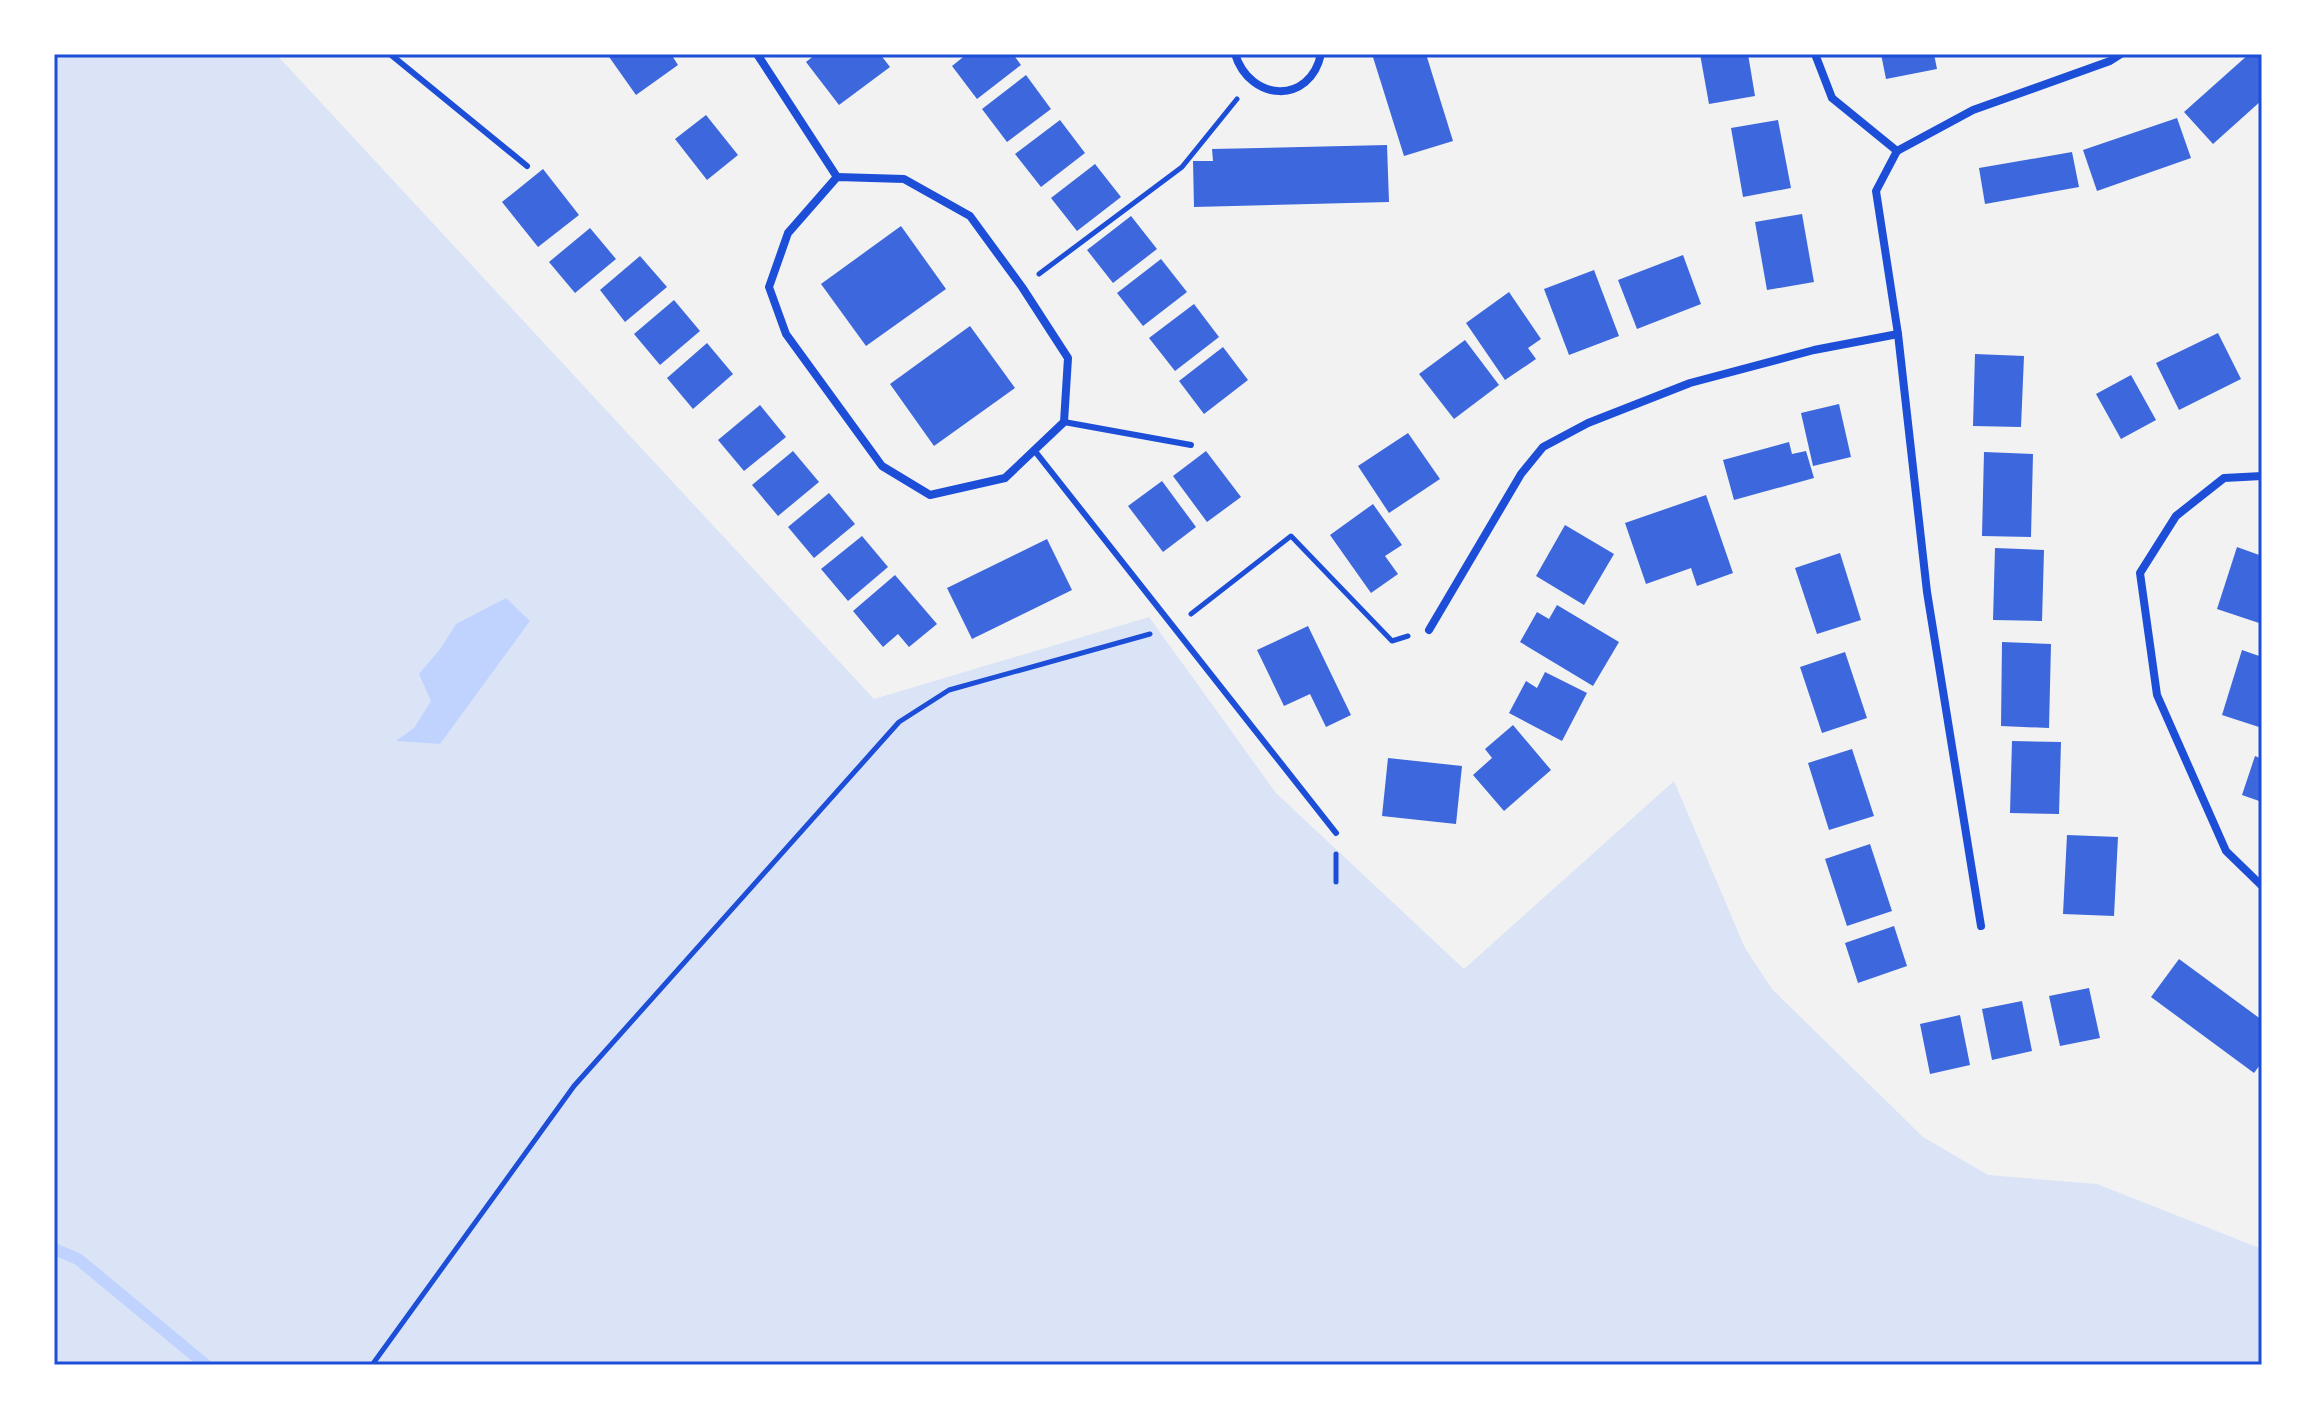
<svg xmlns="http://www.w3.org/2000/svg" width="2316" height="1419" font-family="'Space Grotesk',sans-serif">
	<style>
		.green { fill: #dbe4f7 }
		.water { fill: #bfd3fe }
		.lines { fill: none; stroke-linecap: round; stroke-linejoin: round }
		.stream { stroke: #bfd3fe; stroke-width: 12 }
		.building { fill: #3d67dc }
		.path { stroke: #1d4ed8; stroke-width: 5 }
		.service { stroke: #1d4ed8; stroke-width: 6 }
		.minor { stroke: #1d4ed8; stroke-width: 8 }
		.neatline { fill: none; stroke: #1d4ed8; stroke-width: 3 }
	</style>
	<rect width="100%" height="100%" fill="#f2f2f2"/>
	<path class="green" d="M54 54H276L874 699 1149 617 1276 793 1464 969 1674 781 1745 948 1772 989 1923 1137 1988 1175 2097 1184 2262 1249V1365H54Z"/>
	<path class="water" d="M506 598 530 621 440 744 396 741 414 728 431 701 419 674 441 648 456 624Z"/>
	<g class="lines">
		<path class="stream" d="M54 1249 78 1259 206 1365"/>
	</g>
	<g class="building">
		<path d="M607 54H671L678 65 636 95Z"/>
		<path d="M816 54H880L890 67 839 105 806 62Z"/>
		<path d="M967 54H1013L1021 65 977 99 952 66Z"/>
		<path d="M1372 54H1426L1453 141 1404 156Z"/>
		<path d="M1700 54H1748L1755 96 1709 104Z"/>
		<path d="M1881 54H1934L1937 69 1886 79Z"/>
		<path d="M2249 54H2262V100L2213 144 2184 112Z"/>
		<path d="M1026 75 1051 109 1007 142 982 109Z"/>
		<path d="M706 115 738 155 707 180 675 139Z"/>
		<path d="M2177 118 2191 158 2097 191 2083 150Z"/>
		<path d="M1060 120 1085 153 1041 187 1015 154Z"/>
		<path d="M1778 120 1791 188 1743 197 1731 128Z"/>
		<path d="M1387 145 1389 202 1194 207 1193 161H1213L1212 149Z"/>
		<path d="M2072 152 2079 187 1985 204 1979 168Z"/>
		<path d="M1095 164 1121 197 1077 231 1051 198Z"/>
		<path d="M543 169 579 215 538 247 502 202Z"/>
		<path d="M1802 214 1814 282 1767 290 1755 222Z"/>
		<path d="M1131 216 1157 249 1113 283 1087 250Z"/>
		<path d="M901 226 946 289 866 346 821 284Z"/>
		<path d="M590 228 616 259 575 293 549 262Z"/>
		<path d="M1683 255 1701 304 1637 329 1618 280Z"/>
		<path d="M640 256 667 287 625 322 600 290Z"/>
		<path d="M1161 259 1187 292 1143 326 1117 293Z"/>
		<path d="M1594 270 1619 336 1569 355 1544 289Z"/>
		<path d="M1509 292 1541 339 1528 348 1536 359 1505 380 1466 323Z"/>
		<path d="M674 300 700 331 660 365 634 334Z"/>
		<path d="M1194 304 1219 337 1175 371 1149 338Z"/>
		<path d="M970 326 1015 388 934 446 890 384Z"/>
		<path d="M2218 333 2241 379 2179 410 2156 363Z"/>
		<path d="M1465 340 1499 385 1454 419 1419 374Z"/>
		<path d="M707 343 733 374 693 409 667 378Z"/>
		<path d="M1223 347 1248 380 1204 414 1179 381Z"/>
		<path d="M1975 354 2024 356 2021 427 1973 426Z"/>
		<path d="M2131 375 2156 420 2121 439 2096 394Z"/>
		<path d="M1839 404 1851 457 1813 466 1801 413Z"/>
		<path d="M760 405 786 437 744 471 718 440Z"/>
		<path d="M1408 433 1440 479 1389 513 1358 466Z"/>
		<path d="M1789 442 1792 454 1806 451 1814 478 1734 500 1723 460Z"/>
		<path d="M793 451 819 482 778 516 752 485Z"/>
		<path d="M1206 451 1241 497 1207 522 1173 476Z"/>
		<path d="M1984 452 2033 454 2031 537 1982 536Z"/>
		<path d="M1162 481 1196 527 1163 552 1128 506Z"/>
		<path d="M829 493 855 524 814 558 788 527Z"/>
		<path d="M1706 495 1733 573 1697 586 1691 568 1646 584 1625 523Z"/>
		<path d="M1373 504 1402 545 1385 556 1398 574 1371 593 1330 535Z"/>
		<path d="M1565 525 1614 554 1584 605 1536 576Z"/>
		<path d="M862 536 888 567 848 601 821 569Z"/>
		<path d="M1047 539 1072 590 972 639 947 588Z"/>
		<path d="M2237 547 2262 556V624L2217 609Z"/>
		<path d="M1995 548 2044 550 2042 621 1993 620Z"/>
		<path d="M1840 553 1861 620 1817 634 1795 568Z"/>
		<path d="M895 575 937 624 909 647 898 634 883 647 853 611Z"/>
		<path d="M1557 605 1619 642 1593 686 1520 642 1537 612 1549 619Z"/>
		<path d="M1308 626 1351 715 1326 727 1310 694 1284 706 1257 650Z"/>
		<path d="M2002 642 2051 644 2049 728 2001 726Z"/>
		<path d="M2242 650 2262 657V728L2222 715Z"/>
		<path d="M1845 652 1867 718 1822 733 1800 667Z"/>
		<path d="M1545 672 1587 693 1562 741 1509 713 1526 681 1537 688Z"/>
		<path d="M1513 725 1551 770 1504 811 1473 775 1492 758 1485 749Z"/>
		<path d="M2012 741 2061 742 2059 814 2010 813Z"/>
		<path d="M1852 749 1874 816 1829 830 1808 763Z"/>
		<path d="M2255 756 2262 759V802L2242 795Z"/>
		<path d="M1388 758 1462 766 1456 824 1382 816Z"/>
		<path d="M2067 835 2118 837 2114 916 2063 914Z"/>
		<path d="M1870 844 1892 911 1847 926 1825 859Z"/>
		<path d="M1894 926 1907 966 1858 983 1845 943Z"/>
		<path d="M2179 959 2262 1020V1062L2254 1073 2151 997Z"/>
		<path d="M2089 988 2100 1038 2060 1046 2049 996Z"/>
		<path d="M2022 1001 2032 1051 1992 1060 1982 1009Z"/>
		<path d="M1960 1015 1970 1065 1930 1074 1920 1024Z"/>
	</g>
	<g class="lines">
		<g class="path">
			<path d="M1039 274 1182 167 1237 99"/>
			<path d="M1191 614 1291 536 1392 641 1408 636"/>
			<path d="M1336 854V882"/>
			<path d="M372 1365 574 1086 899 722 949 690 1150 634"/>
		</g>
		<g class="service">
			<path d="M390 54 527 166"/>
			<path d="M1064 422 1191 445"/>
			<path d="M1034 450 1336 833"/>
		</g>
		<g class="minor">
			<path d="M757 54 837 177"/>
			<path d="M1235 54C1250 102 1310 105 1321 54"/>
			<path d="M1815 54 1832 98 1897 151"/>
			<path d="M1897 151 1876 191 1898 334 1927 592 1981 926"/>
			<path d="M1897 151 1973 110 2110 61 2121 54"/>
			<path d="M837 177 904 179 970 216 1022 287 1068 358 1064 422 1005 478 930 495 882 466 786 334 769 287 788 233Z"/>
			<path d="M2262 476 2224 478 2176 516 2140 573 2157 695 2226 851 2262 886"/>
			<path d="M1429 630 1521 474 1543 447 1588 423 1690 383 1814 350 1898 334"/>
		</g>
	</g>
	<rect width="2316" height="1419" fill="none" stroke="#ffffff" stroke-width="112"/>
	<rect x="56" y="56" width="2204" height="1307" class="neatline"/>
</svg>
